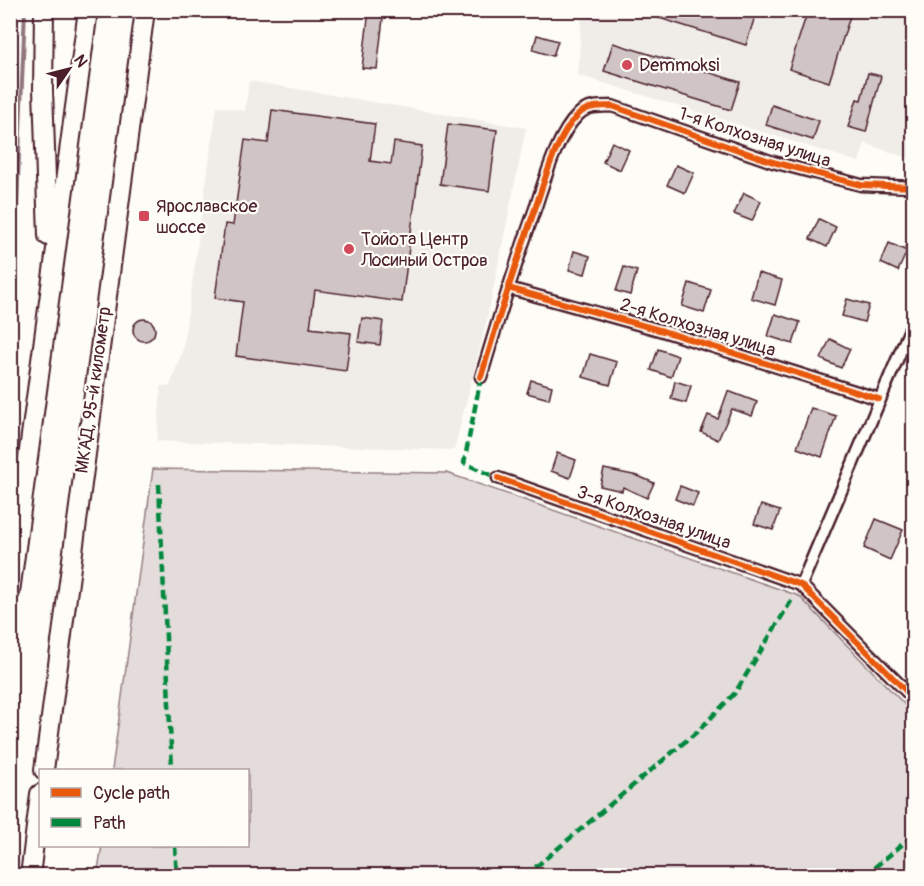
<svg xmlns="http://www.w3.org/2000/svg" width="924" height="886" font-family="Pangolin,sans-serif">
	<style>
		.built { fill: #f0ece8 }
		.green { fill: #e3dcda; stroke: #967e82; stroke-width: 1.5 }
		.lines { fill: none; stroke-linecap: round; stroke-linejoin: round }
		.stream { stroke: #91777b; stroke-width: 4 }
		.building { fill: #d0c5c4; stroke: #4a1f2b; stroke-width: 1.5 }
		.minor-casing { stroke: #4a1f2b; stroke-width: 15 }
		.trunk-casing { stroke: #4a1f2b; stroke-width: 22 }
		.minor { stroke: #fdfcf7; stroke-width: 10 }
		.trunk { stroke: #fdfcf7; stroke-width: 18 }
		.quiet { stroke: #00873e; stroke-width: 4.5; stroke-dasharray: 9 4.5; stroke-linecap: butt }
		.cycleway-casing { stroke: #fdfcf7; stroke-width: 10 }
		.cycleway { stroke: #e8590c; stroke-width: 6 }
		.poi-dot { fill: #d1495b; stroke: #fdfcf7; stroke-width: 2 }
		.labels { text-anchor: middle; stroke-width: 4.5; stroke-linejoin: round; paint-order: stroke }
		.poi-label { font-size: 18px; fill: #4a1f2b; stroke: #fdfcf7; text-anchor: start }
		.street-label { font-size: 18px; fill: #4a1f2b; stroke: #fdfcf7 }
	</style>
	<rect width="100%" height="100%" fill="#fdfcf7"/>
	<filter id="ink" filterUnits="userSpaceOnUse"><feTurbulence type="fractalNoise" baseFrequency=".0167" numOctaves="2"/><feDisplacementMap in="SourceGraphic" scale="12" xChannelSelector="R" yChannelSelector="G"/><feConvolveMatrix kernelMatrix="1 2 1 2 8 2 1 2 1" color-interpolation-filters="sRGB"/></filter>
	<g filter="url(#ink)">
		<g class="built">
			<path d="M582 11H913V160L865 143 859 162 578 75Z"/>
			<path d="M249 81 526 128 487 319 454 450 157 441 161 386H170L183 349 217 106 245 111Z"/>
		</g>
		<path class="green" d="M153 469 447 473 799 596 913 713V875H97L102 846H248V770H112Z"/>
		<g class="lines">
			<path class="stream" d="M16 227 25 10"/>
		</g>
		<g class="building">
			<path d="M369 10H384L377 69 362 68Z"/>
			<path d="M644 10H757L746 45 643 13Z"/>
			<path d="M808 10H852L829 82 789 69Z"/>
			<path d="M537 35 558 41 553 56 533 50Z"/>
			<path d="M613 43 740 82 731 110 604 71Z"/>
			<path d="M868 73 881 76 866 132 848 127 857 99 861 100Z"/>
			<path d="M772 105 819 121 813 140 766 125Z"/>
			<path d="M272 110 375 124 370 161 391 164 394 142 422 146 402 302 315 290 310 328 351 333 346 371 236 356 243 302 215 298 225 224 233 225 245 140 268 143Z"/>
			<path d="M448 124 497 130 489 191 440 184Z"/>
			<path d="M612 142 629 150 620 170 603 162Z"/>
			<path d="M676 165 694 173 685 193 667 185Z"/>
			<path d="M744 193 761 201 752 221 734 214Z"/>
			<path d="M819 219 836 227 827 247 810 239Z"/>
			<path d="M889 243 907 251 898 271 881 263Z"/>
			<path d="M574 251 590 256 585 274 569 270Z"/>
			<path d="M624 267 637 271 630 295 616 291Z"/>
			<path d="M758 273 782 280 775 305 751 298Z"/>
			<path d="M689 283 711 290 704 313 682 306Z"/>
			<path d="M847 299 869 305 864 322 842 316Z"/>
			<path d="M775 314 800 322 793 344 768 336Z"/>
			<path d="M362 318 383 321 380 345 358 342Z"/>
			<circle cx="144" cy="330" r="11"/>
			<path d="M830 339 850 349 841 368 821 359Z"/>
			<path d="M658 349 678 356 671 377 651 370Z"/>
			<path d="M590 354 617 362 610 385 583 377Z"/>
			<path d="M531 380 552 386 549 399 527 393Z"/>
			<path d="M675 381 691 386 686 403 671 399Z"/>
			<path d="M728 391 757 402 752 416 732 409 718 440 701 432 708 415 718 419Z"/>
			<path d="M811 408 836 416 822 457 797 448Z"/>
			<path d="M557 453 576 460 570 478 551 471Z"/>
			<path d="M604 469 638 476 654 483 647 498 623 487 622 491 600 486Z"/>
			<path d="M680 486 698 493 693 506 675 499Z"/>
			<path d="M761 505 780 511 773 530 754 524Z"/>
			<path d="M876 519 903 530 890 560 864 548Z"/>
		</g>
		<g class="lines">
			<defs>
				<g id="minor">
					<path d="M508 288 663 331 879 399"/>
					<path d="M481 377C498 319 516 263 536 206 545 179 557 135 578 115 587 105 600 107 612 106L773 162 861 185 914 187"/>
					<path d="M498 478 801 585 914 699"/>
					<path d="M801 585 914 320"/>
				</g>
				<g id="trunk">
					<path d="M44 10 43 89 48 236"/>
					<path d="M10 592 88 10"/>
					<path d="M44 770 145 10"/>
					<path d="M30 876 40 794"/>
				</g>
			</defs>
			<use href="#minor" class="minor-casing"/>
			<use href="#trunk" class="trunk-casing"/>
			<use href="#minor" class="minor"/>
			<use href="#trunk" class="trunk"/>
			<g class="quiet">
				<path d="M481 377 464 463 498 478"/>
				<path d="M159 484 172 770"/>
				<path d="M175 846 177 876"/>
				<path d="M525 876 699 730 735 693 793 598"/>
				<path d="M864 876 914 835"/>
			</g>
			<defs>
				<g id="cycleway">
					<path d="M508 288 663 331 879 399"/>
					<path d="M481 377C498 319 516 263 536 206 545 179 557 135 578 115 587 105 600 107 612 106L773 162 861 185 914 187"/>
					<path d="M498 478 801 585 914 699"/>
				</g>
			</defs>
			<use href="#cycleway" class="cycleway-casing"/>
			<use href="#cycleway" class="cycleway"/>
		</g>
	</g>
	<g class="poi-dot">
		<circle cx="627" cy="65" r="6"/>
		<rect x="138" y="210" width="12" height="12" rx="3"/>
		<circle cx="349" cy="249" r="6"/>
	</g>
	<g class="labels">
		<g class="poi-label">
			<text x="639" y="71">Demmoksi</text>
			<text x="156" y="212">Ярославское<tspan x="156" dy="21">шоссе</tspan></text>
			<text x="361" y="245">Тойота Центр<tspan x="361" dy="21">Лосиный Остров</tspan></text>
		</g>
		<g class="street-label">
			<text transform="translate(755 137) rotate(18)" y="6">1-я Колхозная улица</text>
			<text transform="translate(698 327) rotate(17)" y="6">2-я Колхозная улица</text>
			<text transform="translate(93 390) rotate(-82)" y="6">МКАД, 95-й километр</text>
			<text transform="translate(654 517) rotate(19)" y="6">3-я Колхозная улица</text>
		</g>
	</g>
	<rect width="924" height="886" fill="none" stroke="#fdfcf7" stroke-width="36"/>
	<rect x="18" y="18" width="888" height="850" fill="none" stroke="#4a1f2b" stroke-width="2" filter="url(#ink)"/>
	<rect x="39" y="769" width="210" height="78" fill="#fdfcf7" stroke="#b5a4a5" stroke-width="1.5"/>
	<rect x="51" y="788" width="30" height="9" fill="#e8590c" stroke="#b5a4a5" stroke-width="1.5"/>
	<text x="93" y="799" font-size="18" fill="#4a1f2b">Cycle path</text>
	<rect x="51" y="818" width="30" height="9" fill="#00873e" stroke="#b5a4a5" stroke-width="1.5"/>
	<text x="93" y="829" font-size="18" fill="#4a1f2b">Path</text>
	<g transform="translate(69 69) rotate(55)" stroke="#fdfcf7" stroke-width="4.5" paint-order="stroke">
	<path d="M0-4.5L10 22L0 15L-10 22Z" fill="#4a1f2b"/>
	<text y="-9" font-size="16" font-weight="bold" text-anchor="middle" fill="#4a1f2b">N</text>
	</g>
</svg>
